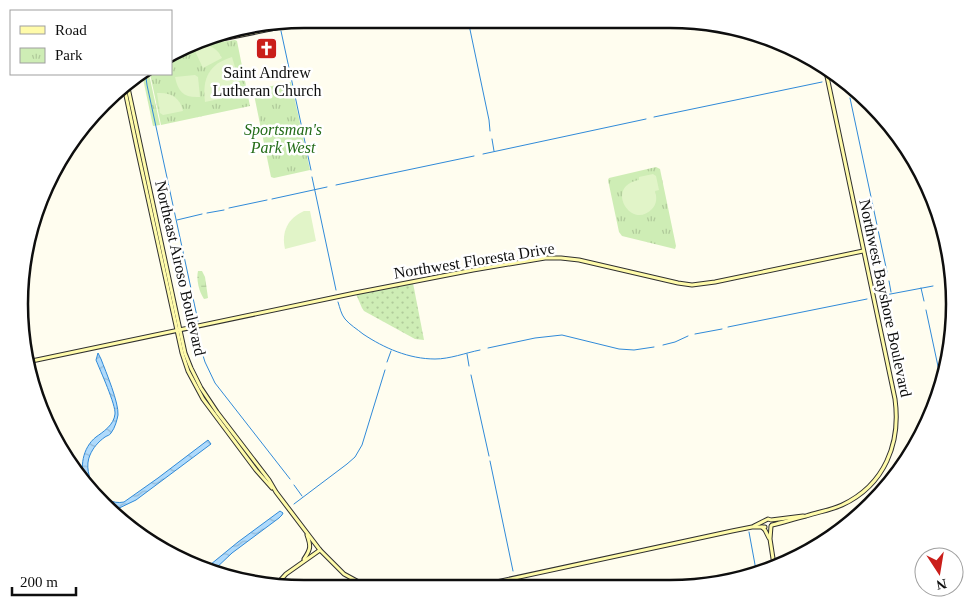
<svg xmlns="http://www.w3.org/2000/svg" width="974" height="607" font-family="Georgia,serif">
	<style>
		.grass { fill: url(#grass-dots) }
		.wetland { fill: url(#wetland-marsh) }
		.park { fill: url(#park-tufts) }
		.pitch { fill: #e1f4c8 }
		.water { fill: url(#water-waves); stroke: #308ad8 }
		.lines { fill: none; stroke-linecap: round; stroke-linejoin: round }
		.stream { stroke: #308ad8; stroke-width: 1 }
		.secondary-casing { stroke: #303030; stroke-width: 5 }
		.secondary { stroke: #fffbaa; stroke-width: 3 }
		.labels { text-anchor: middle; stroke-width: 5; stroke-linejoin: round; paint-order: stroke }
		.poi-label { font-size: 16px; fill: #0e0e0e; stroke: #fff }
		.park-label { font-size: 16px; font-style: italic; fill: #246c19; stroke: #fff }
		.street-label { font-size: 16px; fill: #0e0e0e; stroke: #fff }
		.rim { fill: none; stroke: #0e0e0e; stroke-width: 2.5 }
	</style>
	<defs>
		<pattern id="grass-dots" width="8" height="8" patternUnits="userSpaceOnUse" patternTransform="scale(1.25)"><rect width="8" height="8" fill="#ceedb5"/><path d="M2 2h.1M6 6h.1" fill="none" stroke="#b0ca9a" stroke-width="1.8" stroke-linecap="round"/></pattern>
		<pattern id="wetland-marsh" width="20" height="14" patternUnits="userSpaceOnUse" patternTransform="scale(1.25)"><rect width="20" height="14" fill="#ceedb5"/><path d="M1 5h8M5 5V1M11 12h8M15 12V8" fill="none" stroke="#b0ca9a"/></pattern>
		<pattern id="park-tufts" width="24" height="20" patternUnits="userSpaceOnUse" patternTransform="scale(1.25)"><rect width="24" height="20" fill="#ceedb5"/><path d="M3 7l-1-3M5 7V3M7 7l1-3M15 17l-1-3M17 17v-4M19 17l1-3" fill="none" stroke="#b0ca9a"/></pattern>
		<pattern id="water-waves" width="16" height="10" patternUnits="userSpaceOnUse" patternTransform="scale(1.25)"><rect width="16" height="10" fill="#afdafb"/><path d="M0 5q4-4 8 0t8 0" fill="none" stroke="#95bad6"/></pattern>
	</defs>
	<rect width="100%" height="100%" fill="#fffdef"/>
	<path class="grass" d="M413 283 424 340 415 339 364 311 362 308 356 294Z"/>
	<path class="wetland" d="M198 271H202L205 277 208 298 204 299C199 292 196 279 198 271Z"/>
	<g class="park">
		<path d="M235 40 237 41 250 106 161 125 150 74H171V54L188 46Z"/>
		<path d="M142 74H149L160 125 153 126Z"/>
		<path d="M291 82 310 170 274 178 271 177 253 90Z"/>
		<path d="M656 167 660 169 661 174 676 246 675 249 622 236 619 232 608 180 609 178Z"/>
	</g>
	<g class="pitch">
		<path d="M204 45C213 46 218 50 222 58L203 68 194 49Z"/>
		<path d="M232 57 242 91 238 95 205 102C202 78 209 64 232 57Z"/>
		<path d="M195 75 198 77 200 97C184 98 178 92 175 77Z"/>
		<path d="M157 93C170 92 180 97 183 111L163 115 160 113Z"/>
		<path d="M653 174 656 176 659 190 655 191C657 197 657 204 652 209 631 231 604 186 639 180V177Z"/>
		<path d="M304 211H310L316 241 285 249C281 232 288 218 304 211Z"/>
	</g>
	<g class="water">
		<path d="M98 353 101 359C106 372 119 403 118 415 117 420 115 428 111 433 109 436 108 435 105 437 98 442 93 448 90 455 81 475 101 507 124 502L158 478 208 440 211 444 136 500 113 511C106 504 91 491 87 483 78 469 83 447 96 437 103 432 114 425 115 414 116 405 100 370 96 360Z"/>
		<path d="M280 511 283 513 282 515 279 518 232 553 213 571 205 569 238 542Z"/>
	</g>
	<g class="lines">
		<g class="stream">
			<path d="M468 20 489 120 490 131"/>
			<path d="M281 31 311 170"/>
			<path d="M142 74 146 78 147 85 198 321"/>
			<path d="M134 77 140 74"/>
			<path d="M834 80 844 78"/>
			<path d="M847 81 849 92"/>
			<path d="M850 98 887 272"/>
			<path d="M654 117 822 82"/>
			<path d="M492 139 494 151"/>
			<path d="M483 154 646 119"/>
			<path d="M312 177 336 290"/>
			<path d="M336 185 474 156"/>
			<path d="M272 199 327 187"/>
			<path d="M229 208 267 200"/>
			<path d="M207 213 224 210"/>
			<path d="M177 220 202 214"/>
			<path d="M889 281 891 292"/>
			<path d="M921 288 924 301"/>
			<path d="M880 296 933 286"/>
			<path d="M338 302C340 308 341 314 345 319 350 325 357 329 363 334 384 348 409 359 435 359 450 359 465 353 480 350"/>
			<path d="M926 310 942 385"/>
			<path d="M728 327 867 299"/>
			<path d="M195 330 205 362 215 383 290 479"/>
			<path d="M695 334 722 329"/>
			<path d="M663 345 675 342 688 336"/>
			<path d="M488 348 535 338 562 335 619 349 634 350 654 347"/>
			<path d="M467 354 469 366"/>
			<path d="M387 362 391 351"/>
			<path d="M471 375 489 456"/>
			<path d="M61 450H64"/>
			<path d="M490 461 513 571"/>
			<path d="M294 485 302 496"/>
			<path d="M294 504 347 464 355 457 362 445 385 370"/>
			<path d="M749 532 756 570"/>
			<path d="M516 584 517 587"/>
		</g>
		<defs>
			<g id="secondary">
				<path d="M208 36 222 35 284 22"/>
				<path d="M198 41 227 38 320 19"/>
				<path d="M127 83 180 330 185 353 191 368 201 388 217 412 269 480 276 492 320 550 344 574 366 586"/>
				<path d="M124 86 137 148 182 353 188 371 203 399 256 470 272 488"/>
				<path d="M27 362 355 293 473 270 545 258H561L579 260 678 283 692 285 715 282 863 251"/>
				<path d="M772 525C784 522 794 519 806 516 818 512 831 510 842 505 885 485 901 443 895 399L825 67"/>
				<path d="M754 526 768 519 771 520 803 516"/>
				<path d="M771 526 770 539 774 565"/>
				<path d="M762 527 765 530 769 538"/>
				<path d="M304 559C311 549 311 546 307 535"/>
				<path d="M275 586 286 574 320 550"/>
				<path d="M473 587 732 531 752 527H765"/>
			</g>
		</defs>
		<use href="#secondary" class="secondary-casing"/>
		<use href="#secondary" class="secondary"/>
	</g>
	<defs>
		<symbol id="church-square" viewBox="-11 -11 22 22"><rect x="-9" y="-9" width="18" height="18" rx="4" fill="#ca1e1a" stroke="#fff"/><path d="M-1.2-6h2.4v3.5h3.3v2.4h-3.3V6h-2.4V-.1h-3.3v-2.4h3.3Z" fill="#fff"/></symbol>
	</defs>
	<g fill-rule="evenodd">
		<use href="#church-square" x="254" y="36" width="25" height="25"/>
	</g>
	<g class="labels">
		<g class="poi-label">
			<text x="267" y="78">Saint Andrew<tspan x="267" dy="18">Lutheran Church</tspan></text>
		</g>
		<g class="park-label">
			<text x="283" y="135">Sportsman's<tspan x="283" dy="18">Park West</tspan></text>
		</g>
		<g class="street-label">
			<text transform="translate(474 260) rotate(-9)" y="6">Northwest Floresta Drive</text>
			<text transform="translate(181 268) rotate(77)" y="6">Northeast Airoso Boulevard</text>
			<text transform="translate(886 298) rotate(78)" y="6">Northwest Bayshore Boulevard</text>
		</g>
	</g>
	<path d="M0 0H974V607H0ZM304 28H670A276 276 0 0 1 946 304V304A276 276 0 0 1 670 580H304A276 276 0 0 1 28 304V304A276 276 0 0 1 304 28Z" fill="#fff" fill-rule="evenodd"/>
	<path class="rim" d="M304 28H670A276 276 0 0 1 946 304V304A276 276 0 0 1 670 580H304A276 276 0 0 1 28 304V304A276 276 0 0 1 304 28Z"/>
	<rect x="10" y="10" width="162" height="65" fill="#ffffff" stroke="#9f9f9f"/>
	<rect x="20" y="26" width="25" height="8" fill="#fffbaa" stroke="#9f9f9f"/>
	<text x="55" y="35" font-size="15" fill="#0e0e0e">Road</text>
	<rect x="20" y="48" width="25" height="15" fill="url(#park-tufts)" stroke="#9f9f9f"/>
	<text x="55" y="60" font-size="15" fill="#0e0e0e">Park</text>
	<g transform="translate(939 572) rotate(168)"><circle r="24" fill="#ffffff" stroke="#9f9f9f"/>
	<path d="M0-4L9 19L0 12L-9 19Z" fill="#ca1e1a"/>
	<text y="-8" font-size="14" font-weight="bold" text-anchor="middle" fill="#0e0e0e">N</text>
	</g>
	<path d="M12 587v8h64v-8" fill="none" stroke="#0e0e0e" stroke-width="2.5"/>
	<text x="20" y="587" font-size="15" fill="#0e0e0e" stroke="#ffffff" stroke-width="4" paint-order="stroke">200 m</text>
</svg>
